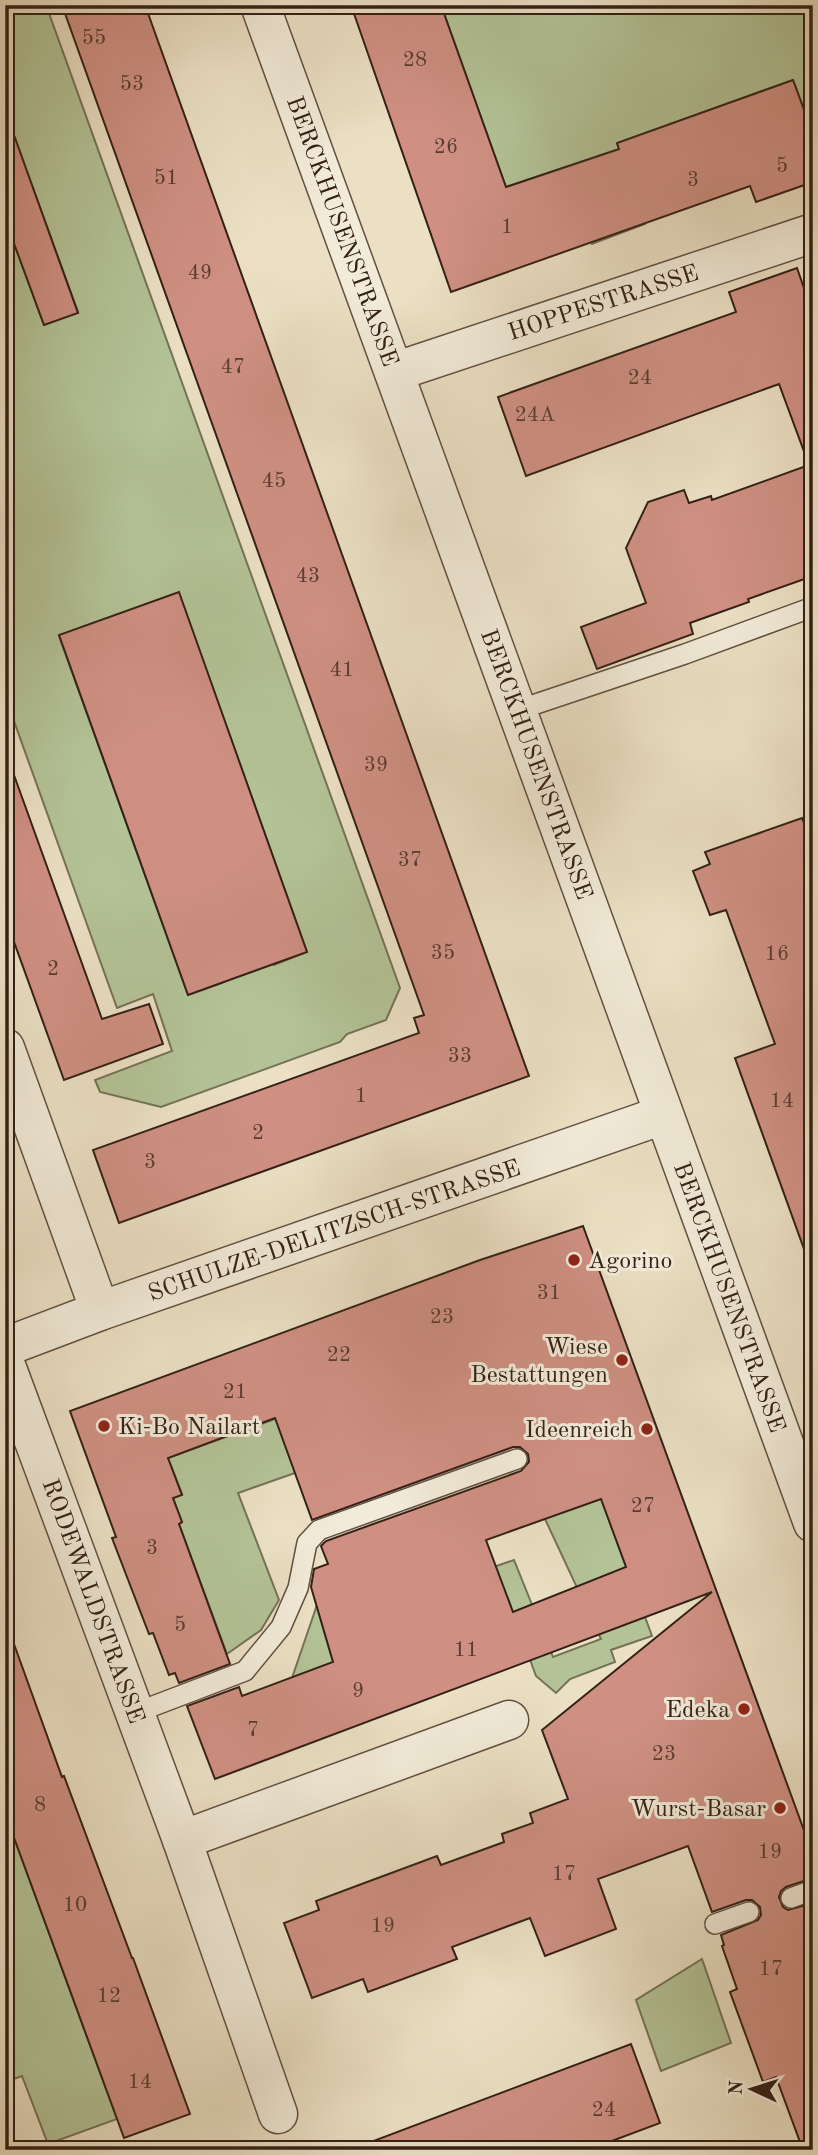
<svg xmlns="http://www.w3.org/2000/svg" width="818" height="2155" font-family="'Old Standard TT',serif">
	<style>
		.green { fill: #b3c397; stroke: #747256; stroke-width: 2; fill-rule: evenodd }
		.building { fill: #cf9083; stroke: #342016; stroke-width: 2; fill-rule: evenodd }
		.lines { fill: none; stroke-linecap: round; stroke-linejoin: round }
		.service-casing { stroke: #625042; stroke-width: 22 }
		.minor-casing { stroke: #625042; stroke-width: 41 }
		.tertiary-casing { stroke: #625042; stroke-width: 41 }
		.service { stroke: #f2ebd9; stroke-width: 19 }
		.minor { stroke: #f2ebd9; stroke-width: 38 }
		.tertiary { stroke: #f2ebd9; stroke-width: 38 }
		.poi-dot { fill: #8f2418; stroke: #f2ebd9; stroke-width: 2.5 }
		.labels { text-anchor: middle; stroke-width: 6; stroke-linejoin: round; paint-order: stroke }
		.number-label { font-size: 21px; fill: #5b3c31 }
		.street-label { font-size: 24px; fill: #342016; stroke: #f2ebd9 }
		.poi-label { font-size: 24px; fill: #342016; stroke: #f2ebd9; text-anchor: end }
	</style>
	<rect width="100%" height="100%" fill="#ebe0c4"/>
	<filter id="stains"><feTurbulence type="fractalNoise" baseFrequency=".00286" numOctaves="4"/><feColorMatrix values="0 0 0 0 .2 0 0 0 0 .09 0 0 0 0 .02 0 0 0 .5 -.17"/></filter>
	<radialGradient id="worn" r=".72"><stop offset=".6" stop-color="#630" stop-opacity="0"/><stop offset="1" stop-color="#630" stop-opacity=".3"/></radialGradient>
	<g class="green">
		<path d="M5 5H46L400 988 386 1020 347 1034 340 1042 161 1107 100 1092 95 1080 172 1051 153 994 117 1008 5 696V219L44 325 78 312 5 111ZM178 593 307 952 274 965 144 605ZM93 623 222 983 188 995 59 636Z"/>
		<path d="M441 5H807L813 49V134L793 80 617 143 645 224 592 244 566 167 506 187Z"/>
		<path d="M537 1324 652 1636 611 1650 615 1662 570 1679 556 1693 536 1676 507 1597 292 1678 319 1599 349 1616 514 1560 553 1657 601 1639 545 1519 502 1400 238 1493 279 1600 261 1630 227 1654 179 1524 182 1522 173 1498 182 1494 168 1458Z"/>
		<path d="M5 1813 117 2119 48 2144 22 2076 5 2082Z"/>
		<path d="M702 1959 731 2043 661 2071 636 2000Z"/>
	</g>
	<g class="building">
		<path d="M62 5H145L529 1076 119 1223 93 1150 419 1033 414 1018 424 1015Z"/>
		<path d="M351 5H441L506 187 619 149 617 143 793 80 813 134V182L756 202 750 186 451 292Z"/>
		<path d="M10 124 78 313 44 325 5 219V125Z"/>
		<path d="M797 268 813 314V576L748 599 749 602 690 623 693 634 597 669 581 627 646 603 626 548 648 502 684 490 689 503 711 496 712 500 809 465 779 384 526 476 498 397 736 312 729 292Z"/>
		<path d="M179 592 307 952 188 995 59 635Z"/>
		<path d="M10 764 102 1019 149 1004 163 1044 64 1080 5 917V765Z"/>
		<path d="M802 818 813 846V1259L808 1260 735 1058 775 1044 726 910 710 915 693 871 710 864 705 852Z"/>
		<path d="M583 1226 813 1855V1878L786 1887 781 1891 779 1897 783 1907 788 1910 813 1903V2150H803L776 2077 763 2082 730 1992 737 1989 722 1946 724 1945 721 1935 758 1920 761 1915 760 1907 752 1900H746L712 1912 688 1846 598 1879 616 1929 545 1956 530 1918 452 1947 457 1959 368 1992 363 1979 312 1998 284 1923 319 1910 316 1901 359 1885 437 1856 441 1865 504 1842 502 1834 533 1823 530 1813 568 1799 542 1730 712 1592 215 1779 187 1706 239 1687 242 1696 333 1662 311 1587 314 1569 328 1564 321 1546 326 1541 521 1471 529 1462 528 1454 520 1447H513L312 1520 275 1418 168 1458 182 1495 173 1498 182 1522 179 1524 230 1664 179 1683 175 1673 169 1675 153 1633 149 1634 112 1538 116 1537 70 1411 480 1260ZM601 1499 626 1567 513 1612 486 1540Z"/>
		<path d="M10 1633 62 1777 64 1776 132 1958H133L190 2114 124 2138 5 1813V1634Z"/>
		<path d="M631 2044 660 2123 588 2150H361L360 2146Z"/>
	</g>
	<g class="lines">
		<defs>
			<g id="service">
				<path d="M518 710 685 654 813 607"/>
				<path d="M135 1713 245 1671 281 1627 298 1588 307 1543 319 1530 517 1459"/>
				<path d="M791 1898 813 1890"/>
				<path d="M715 1924 749 1912"/>
			</g>
			<g id="minor">
				<path d="M394 372 813 233"/>
				<path d="M5 1048 100 1311"/>
				<path d="M5 1347 100 1311 663 1115"/>
				<path d="M5 1363 182 1840 278 2114"/>
				<path d="M182 1840 509 1720"/>
			</g>
			<path id="tertiary" d="M260 5 813 1523"/>
		</defs>
		<use href="#service" class="service-casing"/>
		<use href="#minor" class="minor-casing"/>
		<use href="#tertiary" class="tertiary-casing"/>
		<use href="#service" class="service"/>
		<use href="#minor" class="minor"/>
		<use href="#tertiary" class="tertiary"/>
	</g>
	<g class="poi-dot">
		<circle cx="574" cy="1260" r="7"/>
		<circle cx="622" cy="1360" r="7"/>
		<circle cx="104" cy="1426" r="7"/>
		<circle cx="647" cy="1429" r="7"/>
		<circle cx="744" cy="1709" r="7"/>
		<circle cx="780" cy="1808" r="7"/>
	</g>
	<g class="labels">
		<g class="number-label">
			<text x="94" y="44">55</text>
			<text x="415" y="66">28</text>
			<text x="132" y="90">53</text>
			<text x="446" y="153">26</text>
			<text x="782" y="172">5</text>
			<text x="166" y="184">51</text>
			<text x="693" y="186">3</text>
			<text x="507" y="233">1</text>
			<text x="200" y="279">49</text>
			<text x="233" y="373">47</text>
			<text x="640" y="384">24</text>
			<text x="535" y="421">24A</text>
			<text x="274" y="487">45</text>
			<text x="308" y="582">43</text>
			<text x="342" y="676">41</text>
			<text x="376" y="771">39</text>
			<text x="410" y="866">37</text>
			<text x="443" y="959">35</text>
			<text x="777" y="960">16</text>
			<text x="53" y="975">2</text>
			<text x="460" y="1062">33</text>
			<text x="361" y="1102">1</text>
			<text x="782" y="1107">14</text>
			<text x="258" y="1139">2</text>
			<text x="150" y="1168">3</text>
			<text x="549" y="1299">31</text>
			<text x="442" y="1323">23</text>
			<text x="339" y="1361">22</text>
			<text x="235" y="1398">21</text>
			<text x="643" y="1512">27</text>
			<text x="152" y="1554">3</text>
			<text x="180" y="1631">5</text>
			<text x="466" y="1656">11</text>
			<text x="358" y="1697">9</text>
			<text x="253" y="1736">7</text>
			<text x="664" y="1760">23</text>
			<text x="40" y="1811">8</text>
			<text x="770" y="1858">19</text>
			<text x="564" y="1880">17</text>
			<text x="75" y="1911">10</text>
			<text x="383" y="1932">19</text>
			<text x="771" y="1975">17</text>
			<text x="109" y="2002">12</text>
			<text x="140" y="2088">14</text>
			<text x="604" y="2116">24</text>
		</g>
		<g class="street-label">
			<text transform="translate(343 231) rotate(70)" y="8">BERCKHUSENSTRASSE</text>
			<text transform="translate(603 302) rotate(-18)" y="8">HOPPESTRASSE</text>
			<text transform="translate(537 764) rotate(70)" y="8">BERCKHUSENSTRASSE</text>
			<text transform="translate(334 1230) rotate(-19)" y="8">SCHULZE-DELITZSCH-STRASSE</text>
			<text transform="translate(730 1297) rotate(70)" y="8">BERCKHUSENSTRASSE</text>
			<text transform="translate(94 1601) rotate(70)" y="8">RODEWALDSTRASSE</text>
		</g>
		<g class="poi-label">
			<text x="588" y="1268" text-anchor="start">Agorino</text>
			<text x="608" y="1354">Wiese<tspan x="608" dy="28">Bestattungen</tspan></text>
			<text x="118" y="1434" text-anchor="start">Ki-Bo Nailart</text>
			<text x="633" y="1437">Ideenreich</text>
			<text x="730" y="1717">Edeka</text>
			<text x="766" y="1816">Wurst-Basar</text>
		</g>
	</g>
	<rect width="818" height="2155" fill="none" stroke="#ebe0c4" stroke-width="28"/>
	<rect x="7" y="7" width="804" height="2141" fill="none" stroke="#342016" stroke-width="3.5"/>
	<rect x="14" y="14" width="790" height="2127" fill="none" stroke="#342016" stroke-width="2"/>
	<g transform="translate(752 2089) rotate(274)" stroke="#f2ebd9" stroke-width="5" paint-order="stroke">
	<path d="M0-5L12 26L0 18L-12 26Z" fill="#342016"/>
	<text y="-10" font-size="19" font-weight="bold" text-anchor="middle" fill="#342016">N</text>
	</g>
	<rect width="100%" height="100%" filter="url(#stains)"/>
	<rect width="100%" height="100%" fill="url(#worn)"/>
</svg>
